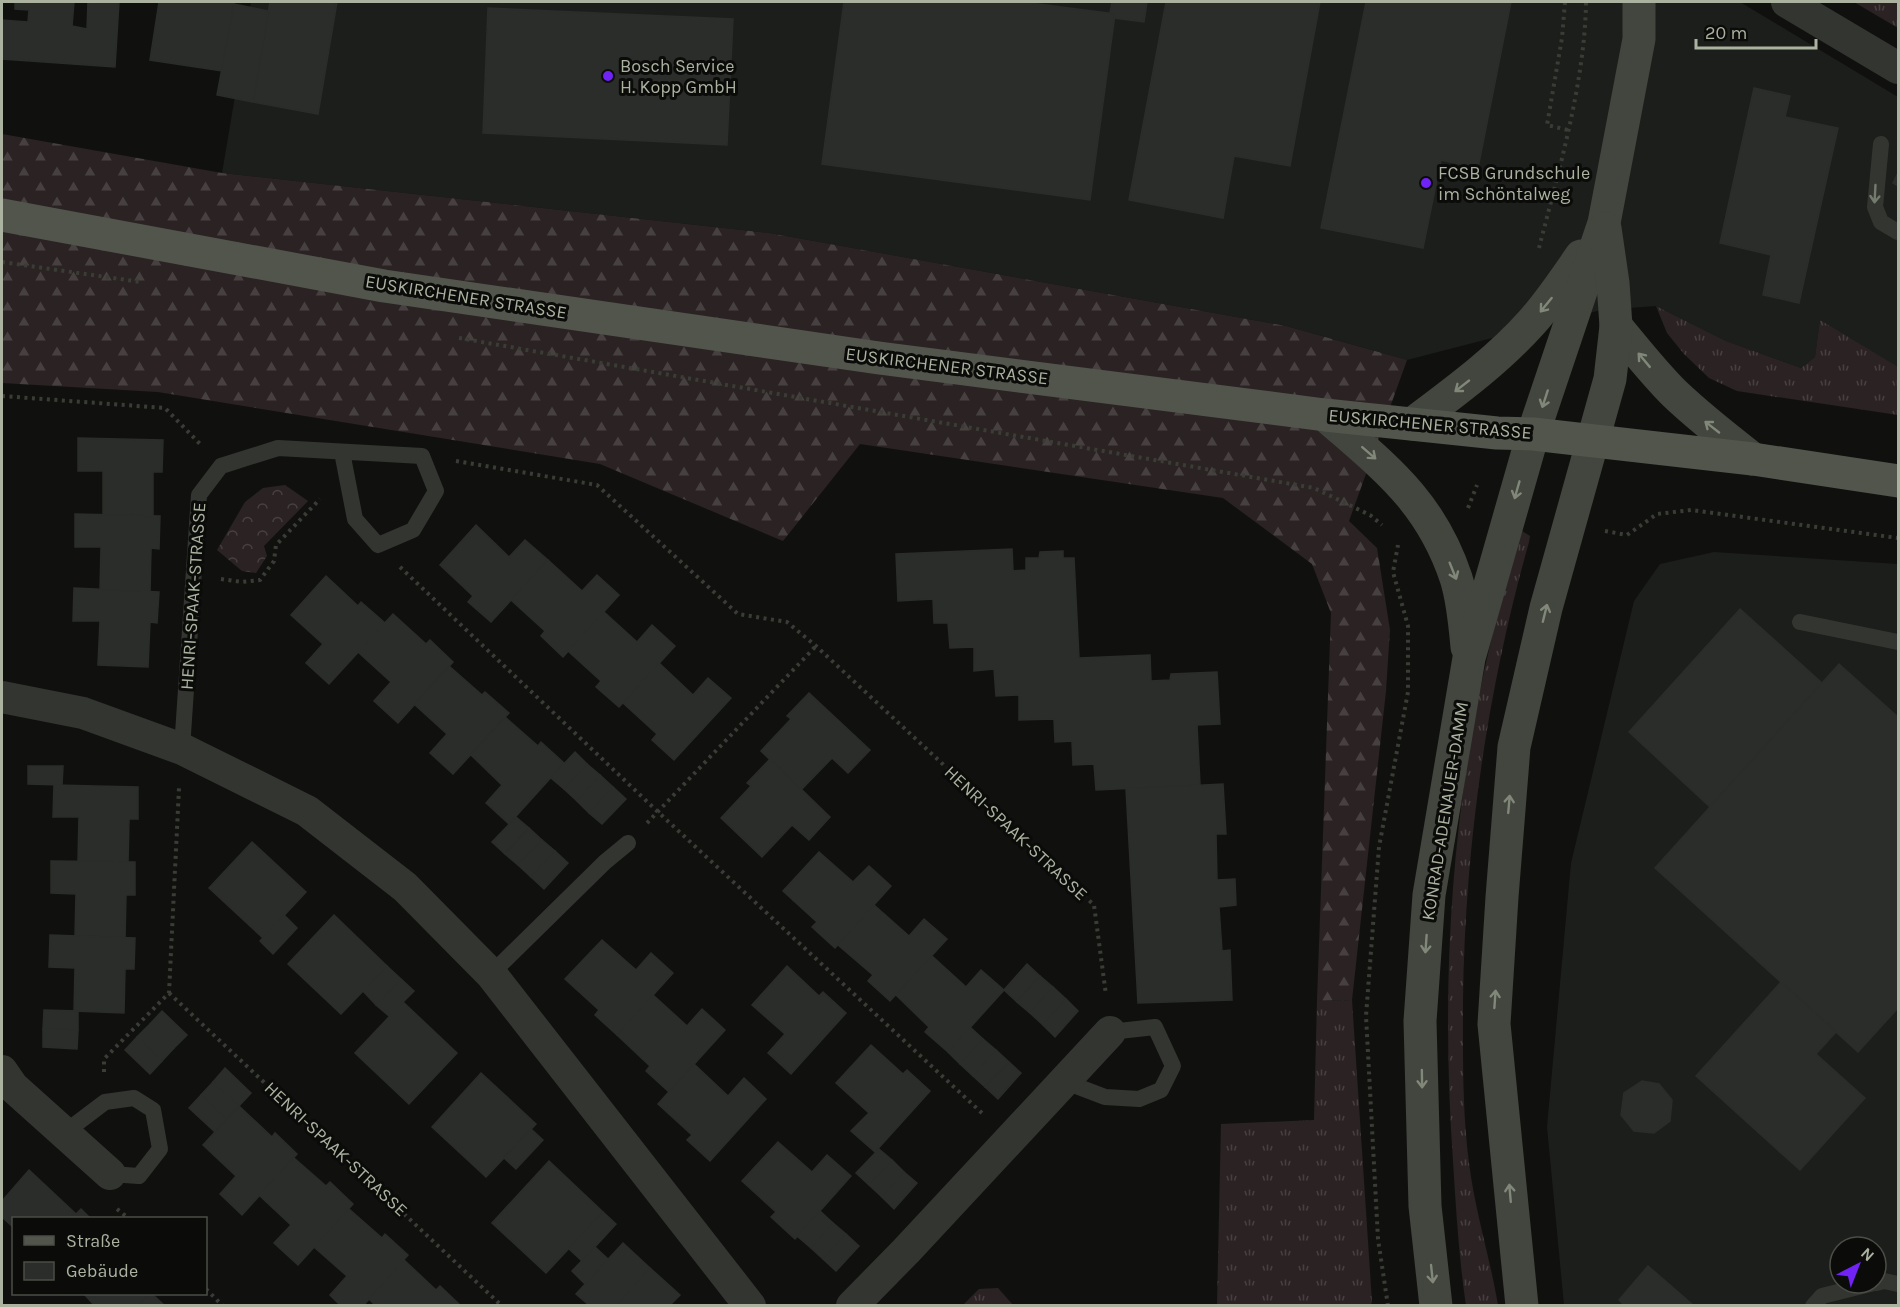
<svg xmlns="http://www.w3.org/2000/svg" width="1900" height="1307" font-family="Karla,sans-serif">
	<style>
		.built { fill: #1c1e1b; fill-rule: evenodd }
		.grass { fill: url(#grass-tufts) }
		.forest { fill: url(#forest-firs) }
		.park { fill: url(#park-crowns) }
		.building { fill: #2b2d2a; stroke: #2a2d29; stroke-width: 1.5 }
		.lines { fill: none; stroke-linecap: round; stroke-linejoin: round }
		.path { stroke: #3a3d36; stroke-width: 4; stroke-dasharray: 3 4.5; stroke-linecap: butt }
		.service { stroke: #333630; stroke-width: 16 }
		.minor { stroke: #333630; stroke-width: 32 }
		.secondary { stroke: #42463e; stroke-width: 33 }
		.primary { stroke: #51554c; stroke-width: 33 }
		.oneway { stroke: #757a6e }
		.oneway2 { stroke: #818779 }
		.poi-dot { fill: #7123f6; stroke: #0b0c0a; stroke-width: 2 }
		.labels { text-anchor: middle; stroke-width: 6; stroke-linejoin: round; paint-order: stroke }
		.poi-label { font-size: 18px; fill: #abb2a0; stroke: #0b0c0a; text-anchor: start }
		.street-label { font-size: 18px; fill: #abb2a0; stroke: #0b0c0a }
	</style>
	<defs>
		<pattern id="grass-tufts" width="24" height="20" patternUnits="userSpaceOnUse" patternTransform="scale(1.5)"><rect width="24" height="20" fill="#2b2223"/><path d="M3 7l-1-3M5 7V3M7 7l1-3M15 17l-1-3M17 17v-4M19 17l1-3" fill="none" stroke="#474040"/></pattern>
		<pattern id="forest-firs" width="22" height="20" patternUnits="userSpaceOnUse" patternTransform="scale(1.5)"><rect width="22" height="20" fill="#2b2223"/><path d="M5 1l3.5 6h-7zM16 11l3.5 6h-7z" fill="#474040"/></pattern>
		<pattern id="park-crowns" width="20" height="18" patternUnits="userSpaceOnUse" patternTransform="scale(1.5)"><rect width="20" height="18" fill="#2b2223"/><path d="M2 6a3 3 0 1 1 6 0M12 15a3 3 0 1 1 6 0" fill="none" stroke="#474040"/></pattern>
	</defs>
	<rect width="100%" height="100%" fill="#10110f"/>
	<g class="built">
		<path d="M251 2H1740L1898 97V368L1820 321 1815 357 1801 368 1726 341 1656 306 1601 310 1407 360 1286 326 769 233 222 173Z"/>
		<path d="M1714 552 1898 564V1305H1564L1547 1127 1571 863 1634 601 1660 564ZM1840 1247H1876V1283H1840Z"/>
	</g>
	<g class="grass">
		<path d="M1854 2H1898V28Z"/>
		<path d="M1656 306 1726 341 1801 368 1815 357 1820 320 1898 367V415L1737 391 1709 378 1684 354 1667 333Z"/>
		<path d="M1522 531 1530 536 1529 542C1487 691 1465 845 1463 1000 1463 1054 1462 1109 1469 1163 1475 1211 1490 1258 1498 1305L1466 1306C1459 1258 1456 1209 1453 1161 1438 949 1456 733 1522 531Z"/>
		<path d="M1352 1000 1372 1302 1370 1306H1217L1221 1124 1314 1120 1317 1001Z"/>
		<path d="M998 1288 1013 1305H963L979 1289Z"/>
	</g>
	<path class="forest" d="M2 134 222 173 769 233 1286 326 1407 360 1349 521 1377 548 1390 630 1386 691 1352 1000 1317 1001 1331 613 1312 564 1223 498 860 444 783 541 600 464 158 392 2 383Z"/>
	<path class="park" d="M285 485 308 501 264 546 267 556 256 573 242 571 217 550 245 502 263 488Z"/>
	<g class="building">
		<path d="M15 2H74L72 26 87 29 88 2H119L115 67 2 59V20L28 22 29 10 15 9Z"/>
		<path d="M159 2H234L222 71 150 60Z"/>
		<path d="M270 2H337L318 114 253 102Z"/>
		<path d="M844 2H1023L1115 14 1090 200 822 164Z"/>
		<path d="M1112 2H1147L1144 22 1114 18 1115 14 1110 13Z"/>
		<path d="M1166 2H1320L1290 166 1234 156 1223 218 1129 200Z"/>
		<path d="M1366 2H1511L1478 168 1441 160 1423 248 1321 228Z"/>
		<path d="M234 4 268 11 253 102 217 95Z"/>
		<path d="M488 8 733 19 727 145 483 133Z"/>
		<path d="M1754 88 1790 96 1785 117 1838 128 1799 303 1763 295 1771 255 1720 243Z"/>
		<path d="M1898 173V186L1893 183Z"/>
		<path d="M78 438 163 440 162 472H153V516L103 515V471H78Z"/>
		<path d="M75 514 160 516 159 549 151 548 150 592 100 590 101 547H75Z"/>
		<path d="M476 525 509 557 525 540 548 560 491 622 468 602 473 596 440 565Z"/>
		<path d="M1012 549 1013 571 1026 570V558H1039L1040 552 1063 551V558H1074L1079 658 1150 655 1151 681 1170 680 1171 674 1217 672 1220 724 1197 725 1200 785 1096 790 1094 764 1073 765 1072 741 1055 742 1054 719 1019 720V695L996 696 994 669 974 671V647L950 648 948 623H934L933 599 898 601 896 554Z"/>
		<path d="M548 560 582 591 597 575 619 595 563 657 541 636 545 631 511 600Z"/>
		<path d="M326 576 358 606 361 602 385 623 329 684 306 663 323 644 291 615Z"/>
		<path d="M74 588 159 592 157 623 150 622 148 667 98 665 100 621H73Z"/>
		<path d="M1740 609 1822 683 1710 807 1629 732Z"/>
		<path d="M604 612 637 642 652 625 675 646 619 707 596 687 601 681 568 651Z"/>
		<path d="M393 614 426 644 430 640 453 662 398 723 374 701 391 682 358 652Z"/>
		<path d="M659 663 693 695 708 678 731 698 674 760 652 740 657 734 623 703Z"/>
		<path d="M1839 664 1898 717V1008L1858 1052 1655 868Z"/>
		<path d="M449 666 482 695 485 692 509 713 453 774 430 753 447 734 414 704Z"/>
		<path d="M809 693 870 750 848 773 832 758 801 790 761 751 791 719 787 716Z"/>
		<path d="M505 717 538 746 541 742 564 763 509 824 486 803 502 785 471 755Z"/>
		<path d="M575 752 587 764 564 789 551 778Z"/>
		<path d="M770 759 830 817 809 840 792 825 762 857 721 818 751 786 747 783Z"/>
		<path d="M587 764 600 775 577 801 564 789Z"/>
		<path d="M28 766H63L62 785 28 784Z"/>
		<path d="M600 775 613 787 589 813 577 801Z"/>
		<path d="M1223 784 1226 834H1216L1217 880 1235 879 1236 905 1219 907 1222 951 1230 950 1232 1000 1138 1003 1126 789Z"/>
		<path d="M54 785 138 787V819H129L128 862 78 861 79 817H53Z"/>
		<path d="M613 787 626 799 602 824 589 813Z"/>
		<path d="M516 817 529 828 505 854 492 842Z"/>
		<path d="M529 828 542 840 518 865 505 854Z"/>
		<path d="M542 840 555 851 531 877 518 865Z"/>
		<path d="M252 842 306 892 263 938 209 888Z"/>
		<path d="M555 851 568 863 544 889 531 877Z"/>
		<path d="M819 852 853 882 869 866 891 886 835 948 812 927 817 922 783 891Z"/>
		<path d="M51 861 135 862V895H126L125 938 75 936 76 894 51 893Z"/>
		<path d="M874 905 909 936 924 919 947 939 890 1001 868 981 873 975 838 945Z"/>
		<path d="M284 915 297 928 273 954 260 941Z"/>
		<path d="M334 915 387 966 341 1014 288 964Z"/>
		<path d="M50 935 135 938 134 969H125L124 1013 74 1011 75 968 49 967Z"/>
		<path d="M602 940 636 970 651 953 673 973 617 1035 595 1015 599 1010 565 979Z"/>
		<path d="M932 956 966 987 981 970 1004 990 948 1052 925 1032 929 1027 896 995Z"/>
		<path d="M1027 964 1040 976 1017 1002 1004 990Z"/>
		<path d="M387 966 401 979 376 1005 363 991Z"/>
		<path d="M787 966 819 996 823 992 846 1013 791 1074 768 1053 785 1034 752 1005Z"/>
		<path d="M1040 976 1053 987 1030 1013 1017 1002Z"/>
		<path d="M401 979 414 991 389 1016 376 1005Z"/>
		<path d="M1781 982 1836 1032 1816 1054 1865 1098 1800 1170 1696 1076Z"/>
		<path d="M1053 987 1066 999 1043 1025 1030 1013Z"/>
		<path d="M653 995 687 1026 702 1009 725 1030 669 1092 646 1071 650 1066 617 1035Z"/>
		<path d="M1066 999 1078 1011 1055 1037 1043 1025Z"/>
		<path d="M403 1002 457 1053 409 1104 355 1053Z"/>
		<path d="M44 1010 78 1011V1030L43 1029Z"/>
		<path d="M162 1011 187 1035 174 1048 150 1024Z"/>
		<path d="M150 1024 174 1048 162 1061 137 1037Z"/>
		<path d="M970 1027 983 1039 960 1064 948 1052Z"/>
		<path d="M43 1029 78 1030 77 1049 43 1047Z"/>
		<path d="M137 1037 162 1061 150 1074 125 1050Z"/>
		<path d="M983 1039 996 1050 973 1076 960 1064Z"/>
		<path d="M871 1045 903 1074 907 1070 930 1091 875 1152 851 1131 869 1113 836 1083Z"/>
		<path d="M996 1050 1009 1062 985 1087 973 1076Z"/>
		<path d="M1009 1062 1021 1073 998 1099 985 1087Z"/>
		<path d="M694 1064 728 1096 744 1078 766 1099 710 1161 687 1140 692 1135 658 1104Z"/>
		<path d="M225 1068 251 1093 239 1106 213 1082Z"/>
		<path d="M481 1073 536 1124 486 1177 432 1127Z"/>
		<path d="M1642 1081 1659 1084 1672 1100 1670 1121 1654 1133 1634 1131 1621 1115 1624 1093Z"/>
		<path d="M213 1082 239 1106 227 1119 201 1095Z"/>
		<path d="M201 1095 227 1119 215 1132 189 1108Z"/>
		<path d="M239 1106 272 1137 275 1133 297 1154 242 1215 220 1194 236 1176 203 1145Z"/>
		<path d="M531 1129 543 1140 516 1169 504 1158Z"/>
		<path d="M778 1142 812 1172 827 1155 851 1176 795 1239 771 1217 776 1212 742 1181Z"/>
		<path d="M879 1149 892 1160 869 1185 856 1173Z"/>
		<path d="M294 1158 326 1186 330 1182 353 1204 298 1265 274 1243 291 1225 259 1195Z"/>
		<path d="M892 1160 904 1172 882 1197 869 1185Z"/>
		<path d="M549 1161 603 1212 546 1273 492 1223Z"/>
		<path d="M29 1170 76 1214 81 1209 90 1218H14V1228L2 1217V1201Z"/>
		<path d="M904 1172 917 1183 894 1209 882 1197Z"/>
		<path d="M349 1209 382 1238 385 1234 408 1255 363 1306H341L330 1295 347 1276 314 1247Z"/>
		<path d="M820 1211 833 1223 811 1248 797 1236Z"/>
		<path d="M603 1212 616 1224 582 1261 569 1249Z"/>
		<path d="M833 1223 846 1234 823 1259 811 1248Z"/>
		<path d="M846 1234 859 1246 836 1271 823 1259Z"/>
		<path d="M623 1243 650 1268 616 1306H590L576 1294Z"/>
		<path d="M595 1247 608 1259 585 1284 572 1271Z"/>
		<path d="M404 1260 436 1290 440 1286 461 1306H376L369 1299Z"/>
		<path d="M1648 1266 1693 1305 1625 1306 1619 1300Z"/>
		<path d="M650 1268 680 1295 669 1306H616Z"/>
		<path d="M84 1294H149L138 1306H95Z"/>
		<path d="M149 1294H152L165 1306H138Z"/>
	</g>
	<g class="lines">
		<g class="path">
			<path d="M1565 2 1562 38 1547 125 1568 130"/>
			<path d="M1539 248C1559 170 1585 81 1586 2"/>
			<path d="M2 262 141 282"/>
			<path d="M459 338 1314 488 1370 515 1382 525"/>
			<path d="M2 396 165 408 202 446"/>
			<path d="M456 461 597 485 738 614 787 622 816 646 1094 905 1106 995"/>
			<path d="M1468 508 1477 485"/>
			<path d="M1605 531 1627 535 1657 514 1691 510 1898 538"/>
			<path d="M400 567 657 811 983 1114"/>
			<path d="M221 579 242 582 260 580 274 561 276 545 320 499"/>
			<path d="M647 823 816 646"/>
			<path d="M169 993 502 1306"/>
			<path d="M104 1072V1059L169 993 179 788"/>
			<path d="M117 1209 128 1218"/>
			<path d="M206 1289 223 1306"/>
			<path d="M1388 1306 1378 1239 1366 1016 1379 847 1408 692V626L1393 572 1398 545"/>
		</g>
		<g class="service">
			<path d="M1881 144 1875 207 1881 222 1898 232"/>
			<path d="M1800 622 1898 642"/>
			<path d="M182 749 199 495 221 466 278 448 422 456 436 491 413 530 378 545 355 519 342 452"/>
			<path d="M491 974 605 862 628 843"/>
			<path d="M1063 1081 1105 1097 1139 1099 1161 1090 1173 1066 1155 1027 1110 1032"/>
			<path d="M64 1133 105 1102 134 1098 153 1110 160 1149 139 1176 110 1174"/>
			<path d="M1876 1283 1884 1281 1898 1284"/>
			<path d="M1813 1306 1822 1296 1874 1283"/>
		</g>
		<g class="minor">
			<path d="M1787 2 1898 68"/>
			<path d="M2 697 83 713 182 749 307 811 405 887 491 974 750 1306"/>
			<path d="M2 1071 13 1087 110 1174"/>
			<path d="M852 1306 906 1251 1110 1032"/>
		</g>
		<g class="secondary">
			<path d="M1616 326C1635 349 1653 372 1674 393 1699 417 1726 438 1753 459"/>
			<path d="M1325 415C1384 467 1430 500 1456 578 1463 600 1465 625 1467 647"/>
			<path d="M1412 424C1453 393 1496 362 1531 323 1550 302 1565 279 1581 256"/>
			<path d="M1436 1306 1425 1206 1420 1021 1429 895 1469 658 1533 434 1604 223 1639 39V2"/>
			<path d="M1522 1306 1494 1024 1502 897 1514 747 1546 608 1610 379 1616 326 1613 283 1605 228"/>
		</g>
		<path class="primary" d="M2 215 384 286 879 358 1325 415 1497 433 1533 434 1753 459 1898 481"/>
	</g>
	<defs><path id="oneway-shaft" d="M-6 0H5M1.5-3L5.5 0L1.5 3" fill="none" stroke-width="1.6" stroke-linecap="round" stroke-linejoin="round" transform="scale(1.5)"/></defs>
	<use class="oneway" href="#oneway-shaft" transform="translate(1875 194) rotate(93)"/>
	<g class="oneway2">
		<use href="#oneway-shaft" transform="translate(1546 305) rotate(129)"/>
		<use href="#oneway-shaft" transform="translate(1644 360) rotate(-130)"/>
		<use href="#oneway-shaft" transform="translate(1462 386) rotate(142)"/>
		<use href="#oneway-shaft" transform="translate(1545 399) rotate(108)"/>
		<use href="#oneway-shaft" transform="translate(1712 427) rotate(-142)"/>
		<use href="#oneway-shaft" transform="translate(1369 453) rotate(41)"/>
		<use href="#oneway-shaft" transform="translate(1517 490) rotate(106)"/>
		<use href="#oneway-shaft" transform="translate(1453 571) rotate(68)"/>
		<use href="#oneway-shaft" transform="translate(1545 613) rotate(-76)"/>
		<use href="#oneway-shaft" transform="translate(1509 804) rotate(-85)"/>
		<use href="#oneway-shaft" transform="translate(1426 944) rotate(94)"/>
		<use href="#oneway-shaft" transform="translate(1495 999) rotate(-86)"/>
		<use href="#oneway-shaft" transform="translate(1422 1079) rotate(89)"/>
		<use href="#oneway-shaft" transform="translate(1510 1193) rotate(-95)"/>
		<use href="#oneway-shaft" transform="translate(1432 1274) rotate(84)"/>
	</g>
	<g class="poi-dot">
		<circle cx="608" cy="76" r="6"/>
		<circle cx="1426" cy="183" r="6"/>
	</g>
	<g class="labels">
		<g class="poi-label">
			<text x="620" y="72">Bosch Service<tspan x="620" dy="21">H. Kopp GmbH</tspan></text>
			<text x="1438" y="179">FCSB Grundschule<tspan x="1438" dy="21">im Schöntalweg</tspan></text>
		</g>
		<g class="street-label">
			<text transform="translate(466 297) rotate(9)" y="6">EUSKIRCHENER STRASSE</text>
			<text transform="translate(947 366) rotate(7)" y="6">EUSKIRCHENER STRASSE</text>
			<text transform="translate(1430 424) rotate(5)" y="6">EUSKIRCHENER STRASSE</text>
			<text transform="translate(193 596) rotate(-86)" y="6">HENRI-SPAAK-STRASSE</text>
			<text transform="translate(1445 811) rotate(-81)" y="6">KONRAD-ADENAUER-DAMM</text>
			<text transform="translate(1016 833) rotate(43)" y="6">HENRI-SPAAK-STRASSE</text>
			<text transform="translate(336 1149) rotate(43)" y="6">HENRI-SPAAK-STRASSE</text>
		</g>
	</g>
	<rect width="1900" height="1307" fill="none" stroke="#abb2a0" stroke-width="6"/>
	<rect x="12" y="1217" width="195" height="78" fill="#0b0c0a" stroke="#4b4e46" stroke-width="1.5"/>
	<rect x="24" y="1236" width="30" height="9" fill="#51554c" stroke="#4b4e46" stroke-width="1.5"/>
	<text x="66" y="1247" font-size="18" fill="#abb2a0">Straße</text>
	<rect x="24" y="1262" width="30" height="18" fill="#2b2d2a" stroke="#4b4e46" stroke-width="1.5"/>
	<text x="66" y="1277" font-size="18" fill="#abb2a0">Gebäude</text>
	<g transform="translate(1858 1265) rotate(42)"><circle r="28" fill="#0b0c0a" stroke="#4b4e46" stroke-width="1.5"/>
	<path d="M0-4.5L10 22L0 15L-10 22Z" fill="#7123f6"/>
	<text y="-9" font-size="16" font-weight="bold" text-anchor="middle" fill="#abb2a0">N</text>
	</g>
	<path d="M1696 39v9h120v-9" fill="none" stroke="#abb2a0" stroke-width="3"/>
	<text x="1705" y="39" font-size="18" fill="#abb2a0" stroke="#0b0c0a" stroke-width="4.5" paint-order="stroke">20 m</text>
</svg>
